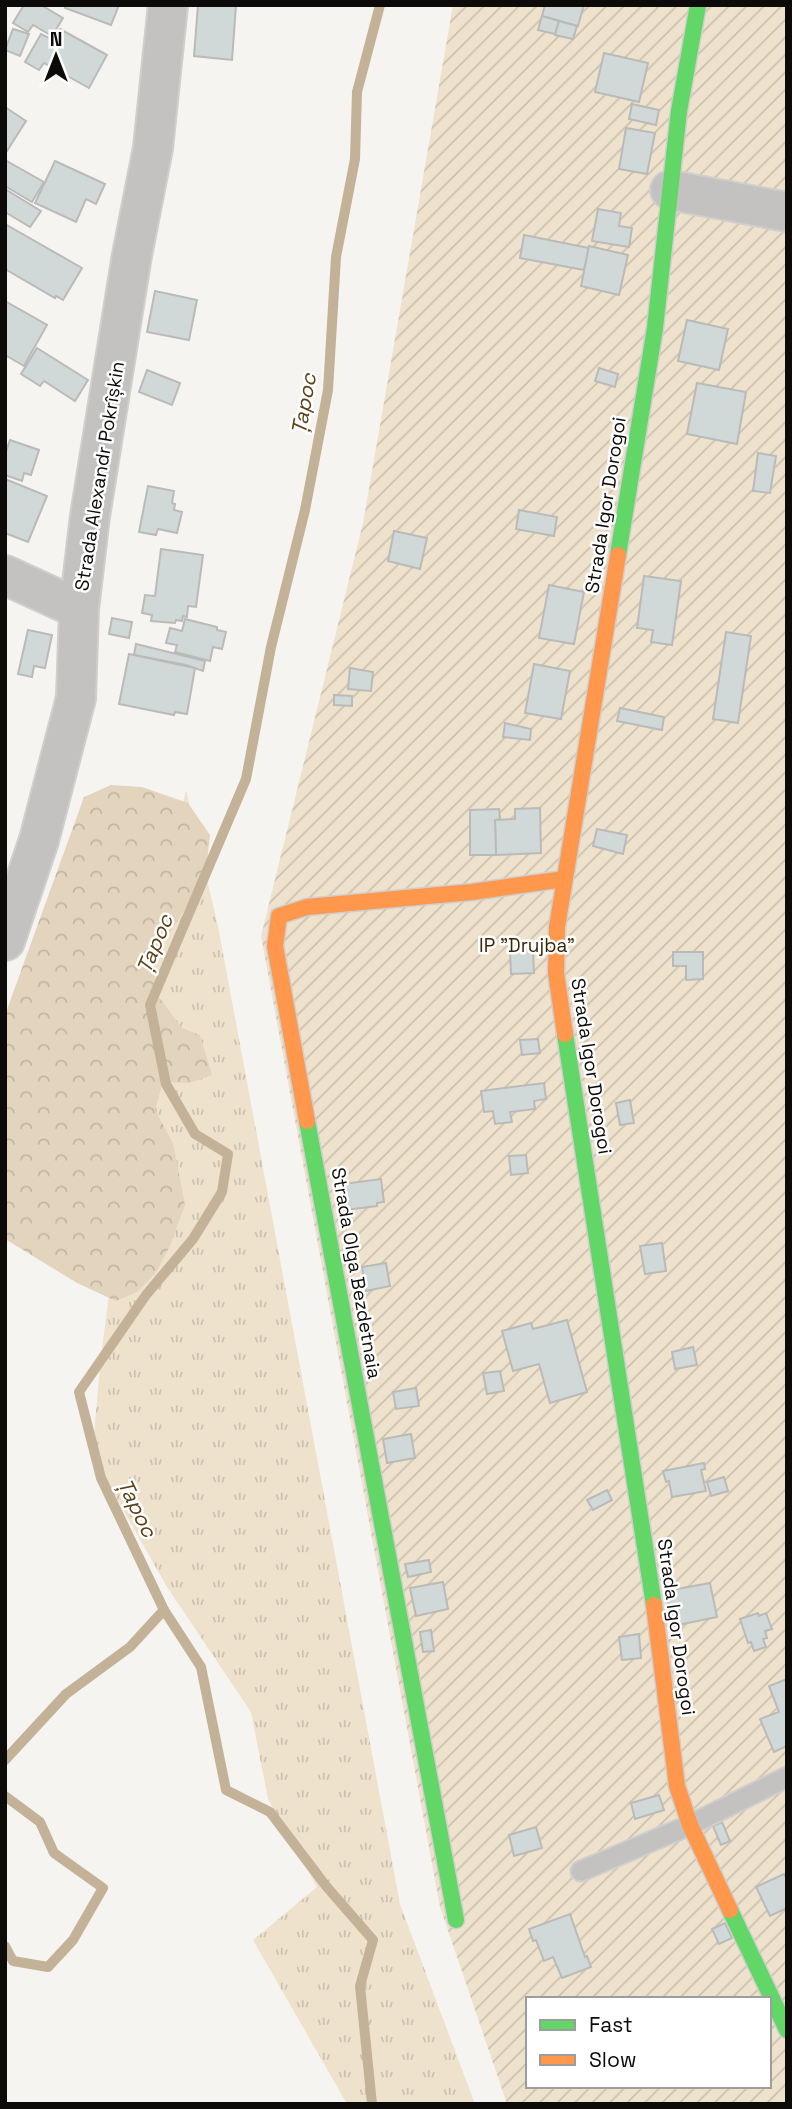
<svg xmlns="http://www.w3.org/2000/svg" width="792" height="2109" font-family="'Space Grotesk',sans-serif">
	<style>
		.grass { fill: url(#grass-tufts) }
		.forest { fill: url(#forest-crowns) }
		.garden { fill: url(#garden-furrows); fill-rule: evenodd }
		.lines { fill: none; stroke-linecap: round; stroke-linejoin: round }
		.stream { stroke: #c3b297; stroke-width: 10 }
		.building { fill: #d0d9d8; stroke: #babab9; stroke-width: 2 }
		.lane-casing { stroke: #d0cfcd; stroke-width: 23 }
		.street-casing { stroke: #d0cfcd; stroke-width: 42 }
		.fast-casing { stroke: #d0cfcd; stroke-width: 19 }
		.slow-casing { stroke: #d0cfcd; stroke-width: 19 }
		.lane { stroke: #c3c2c1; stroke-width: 19 }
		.street { stroke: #c3c2c1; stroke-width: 38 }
		.fast { stroke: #63d668; stroke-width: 16 }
		.slow { stroke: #ff974d; stroke-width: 16 }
		.labels { text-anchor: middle; stroke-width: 5; stroke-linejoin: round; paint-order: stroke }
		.street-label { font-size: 19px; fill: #0c0b0a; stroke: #fff }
		.park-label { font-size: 19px; fill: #382607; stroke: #fff }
		.water-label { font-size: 21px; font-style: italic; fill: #5a4014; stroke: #fff }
	</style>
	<defs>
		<pattern id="grass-tufts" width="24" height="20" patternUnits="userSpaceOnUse" patternTransform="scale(1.75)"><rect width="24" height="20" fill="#efe2cd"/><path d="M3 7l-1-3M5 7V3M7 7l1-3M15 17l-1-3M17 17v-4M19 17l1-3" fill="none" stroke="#ccc1af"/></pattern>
		<pattern id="forest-crowns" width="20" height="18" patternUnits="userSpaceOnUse" patternTransform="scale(1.75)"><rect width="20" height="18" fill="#e3d4be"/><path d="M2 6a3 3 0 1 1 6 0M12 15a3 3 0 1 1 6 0" fill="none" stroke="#c2b5a2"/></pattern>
		<pattern id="garden-furrows" width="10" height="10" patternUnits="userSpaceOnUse" patternTransform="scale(1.75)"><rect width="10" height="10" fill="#efe2cd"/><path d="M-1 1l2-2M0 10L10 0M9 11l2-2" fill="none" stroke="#ccc1af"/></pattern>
	</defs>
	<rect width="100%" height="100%" fill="#f6f4f1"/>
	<path class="grass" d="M186 790 218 926 400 1904 475 2104H347L253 1940 317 1887 268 1799 251 1712 167 1587 92 1455 101 1356 154 955Z"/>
	<path class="forest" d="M111 785 142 787 188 803 210 835 207 862 195 895 154 955 156 993 182 1028 200 1035 212 1075 189 1083 163 1082 155 1110 173 1143 185 1205 170 1246 155 1274 137 1292 116 1301 77 1283 5 1239V1015L84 797Z"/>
	<path class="garden" d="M453 5H787V2104H507L440 1907 261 936 363 523ZM528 1999H769V2086H528Z"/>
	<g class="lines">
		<g class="stream">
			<path d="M164 1610 201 1667 226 1790 270 1812 326 1886 373 1940 360 1986 372 2104"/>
			<path d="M5 1760 66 1694 130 1647 164 1610 101 1478 79 1392 146 1295 193 1239 222 1192 228 1154 195 1134 166 1084 150 1005 246 779 271 647 305 510 328 390 336 257 355 159 357 92 380 5"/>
			<path d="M5 1796 40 1822 54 1853 103 1888 73 1940 48 1967 13 1961 5 1946"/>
		</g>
	</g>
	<g class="building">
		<path d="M24 5H41L63 18 52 36 33 25 28 32 13 23Z"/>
		<path d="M66 5H119L111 25 65 8Z"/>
		<path d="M198 5H236L232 60 194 56Z"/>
		<path d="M545 5H584L578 26 542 16Z"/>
		<path d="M542 16 559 21 555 34 538 30Z"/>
		<path d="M559 21 577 26 573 39 555 35Z"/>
		<path d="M13 29 29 34 20 56 5 50Z"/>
		<path d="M60 29 107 55 89 88 44 63 39 70 25 62 41 34 53 40Z"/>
		<path d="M604 53 648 63 639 102 595 92Z"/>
		<path d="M632 104 659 110 656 125 629 119Z"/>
		<path d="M5 107 26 121 5 154Z"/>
		<path d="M626 128 655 133 647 174 619 169Z"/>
		<path d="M5 160 44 182 32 202 5 186Z"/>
		<path d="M55 161 105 184 96 204 86 199 76 222 35 203Z"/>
		<path d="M5 189 41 211 30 227 5 212Z"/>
		<path d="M598 209 621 213 619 226 632 228 629 247 592 241Z"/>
		<path d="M5 224 82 268 63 300 56 296 55 298 5 269Z"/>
		<path d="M524 235 589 248 584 270 520 258Z"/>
		<path d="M589 246 628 255 619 295 581 286Z"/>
		<path d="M155 291 197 300 189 340 147 332Z"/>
		<path d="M5 301 47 325 24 366 5 355Z"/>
		<path d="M687 320 728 329 719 370 678 361Z"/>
		<path d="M37 348 88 380 75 401 44 381 40 386 21 374Z"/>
		<path d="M599 368 618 374 615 387 595 381Z"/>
		<path d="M147 370 180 383 172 405 139 392Z"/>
		<path d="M697 383 746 392 737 444 687 434Z"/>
		<path d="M10 440 39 450 31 475 24 473 22 481 5 475V454Z"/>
		<path d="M758 453 776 456 770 493 753 491Z"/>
		<path d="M5 479 47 496 28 542 5 533Z"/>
		<path d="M148 486 174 491 172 503 175 504 174 510 182 512 177 533 158 529 156 535 139 532Z"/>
		<path d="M519 510 557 517 554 536 516 529Z"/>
		<path d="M394 531 427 538 420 569 388 561Z"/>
		<path d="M161 549 203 555 196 607 188 606 187 617 183 616 182 621 176 620 175 623 151 621 152 615 142 613 145 595 155 596Z"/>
		<path d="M644 576 681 581 672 645 651 642 653 630 637 628Z"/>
		<path d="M549 585 584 592 574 644 539 638Z"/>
		<path d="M112 618 132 622 129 638 109 634Z"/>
		<path d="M185 619 217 627V630L226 632 222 649 213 647 210 661 175 652 177 645 166 643 170 628 182 631Z"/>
		<path d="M28 630 52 635 45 668 34 666 32 677 18 674Z"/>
		<path d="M726 632 751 636 738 723 713 719Z"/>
		<path d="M136 644 205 661 203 671 186 665 134 655Z"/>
		<path d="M129 654 195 668 187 714 175 712 174 715 119 704Z"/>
		<path d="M534 664 570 671 561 719 525 713Z"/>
		<path d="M350 668 373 672 371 691 348 689Z"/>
		<path d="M334 695 352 696V706L334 705Z"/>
		<path d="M620 708 664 717 662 730 617 721Z"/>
		<path d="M505 723 531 729 530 740 503 737Z"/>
		<path d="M540 808 541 853 496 855 495 820 515 819V809Z"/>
		<path d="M499 809 500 819 495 820 496 855H470V810Z"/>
		<path d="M597 829 627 835 623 854 593 846Z"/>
		<path d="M533 949 534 973 511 974 510 950Z"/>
		<path d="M673 952H703V979L686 980V966H673Z"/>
		<path d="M538 1039 540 1053 522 1055 520 1040Z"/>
		<path d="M544 1083 546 1099 534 1101 535 1109 510 1112 512 1122 495 1124 493 1111 484 1112 481 1091Z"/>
		<path d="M630 1100 634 1123 620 1125 616 1103Z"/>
		<path d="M526 1155 528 1173 511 1175 509 1156Z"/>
		<path d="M381 1179 384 1202 377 1203V1206L345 1210 342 1184Z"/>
		<path d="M662 1243 666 1271 645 1274 640 1246Z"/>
		<path d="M386 1263 390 1286 366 1291 362 1267Z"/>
		<path d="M567 1320 587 1392 550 1403 539 1364 513 1371 502 1331 531 1323 533 1329Z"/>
		<path d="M693 1347 697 1365 675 1369 672 1352Z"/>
		<path d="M500 1371 504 1391 487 1394 483 1373Z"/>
		<path d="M416 1388 419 1406 396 1409 393 1392Z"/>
		<path d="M411 1434 415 1458 387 1463 383 1439Z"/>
		<path d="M704 1463 705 1469 701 1470 706 1491 672 1497 669 1481 666 1482 663 1471Z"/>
		<path d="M724 1477 728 1491 711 1496 707 1482Z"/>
		<path d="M607 1490 612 1500 593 1510 587 1500Z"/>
		<path d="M429 1560 431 1572 408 1577 405 1564Z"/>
		<path d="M443 1582 448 1609 416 1616 410 1588Z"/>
		<path d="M710 1583 717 1617 673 1626 666 1591Z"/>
		<path d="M758 1613 759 1616 766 1613 772 1629 765 1631 767 1638 763 1639 766 1647 754 1651 751 1642 748 1643 740 1619Z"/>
		<path d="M431 1630 434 1651 423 1652 420 1632Z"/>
		<path d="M639 1634 641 1658 622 1660 619 1637Z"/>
		<path d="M787 1679V1746L774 1752 760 1719 779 1712 769 1686Z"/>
		<path d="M659 1795 664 1810 635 1819 631 1803Z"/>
		<path d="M722 1822 730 1841 721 1845 713 1826Z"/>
		<path d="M536 1827 542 1848 514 1856 509 1835Z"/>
		<path d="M784 1874 787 1879V1908L770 1916 756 1887Z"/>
		<path d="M570 1914 585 1957 587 1956 591 1967 562 1978 553 1957 544 1961 536 1940 533 1941 529 1929Z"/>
		<path d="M725 1923 732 1938 719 1944 712 1929Z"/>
	</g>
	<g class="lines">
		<defs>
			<path id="lane" d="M581 1871 690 1825 787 1777"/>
			<g id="street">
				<path d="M670 190 787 212"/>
				<path d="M5 575 79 609"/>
				<path d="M5 941 39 840 76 698 79 609 90 516 132 255 153 148 168 5"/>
			</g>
			<g id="fast">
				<path d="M618 555 655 328 679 111 698 5"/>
				<path d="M565 1034 654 1605"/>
				<path d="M307 1121 456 1920"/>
				<path d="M730 1910 787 2030"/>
			</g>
			<g id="slow">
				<path d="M565 1034 556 973 557 927 618 555"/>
				<path d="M307 1121 275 946 279 916 307 907 472 892 564 879"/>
				<path d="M654 1605 677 1786 690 1825 730 1910"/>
			</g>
		</defs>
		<use href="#lane" class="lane-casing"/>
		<use href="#street" class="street-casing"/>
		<use href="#fast" class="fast-casing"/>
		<use href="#slow" class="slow-casing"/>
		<use href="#lane" class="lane"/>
		<use href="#street" class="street"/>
		<use href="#fast" class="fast"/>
		<use href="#slow" class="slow"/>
	</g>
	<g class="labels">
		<g class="street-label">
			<text transform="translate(99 476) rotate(-81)" y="7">Strada Alexandr Pokrîșkin</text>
			<text transform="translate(605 505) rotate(-81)" y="7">Strada Igor Dorogoi</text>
			<text transform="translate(592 1066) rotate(81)" y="7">Strada Igor Dorogoi</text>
			<text transform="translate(357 1273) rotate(80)" y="7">Strada Olga Bezdetnaia</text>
			<text transform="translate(677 1627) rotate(82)" y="7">Strada Igor Dorogoi</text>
		</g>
		<g class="park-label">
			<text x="527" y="952">IP "Drujba"</text>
		</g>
		<g class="water-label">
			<text transform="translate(304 404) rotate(-80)" y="7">Țapoc</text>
			<text transform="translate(155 944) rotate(-67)" y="7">Țapoc</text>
			<text transform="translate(137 1508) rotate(64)" y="7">Țapoc</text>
		</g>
	</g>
	<rect width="792" height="2109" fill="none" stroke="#0c0b0a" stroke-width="14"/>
	<rect x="526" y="1997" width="245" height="91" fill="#ffffff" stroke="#9e9d9d" stroke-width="2"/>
	<rect x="540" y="2020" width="35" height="10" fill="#63d668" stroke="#9e9d9d" stroke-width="2"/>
	<text x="589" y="2032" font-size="21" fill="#0c0b0a">Fast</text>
	<rect x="540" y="2055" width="35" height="10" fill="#ff974d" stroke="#9e9d9d" stroke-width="2"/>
	<text x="589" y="2067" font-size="21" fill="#0c0b0a">Slow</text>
	<g transform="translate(56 56)" stroke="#ffffff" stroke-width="5" paint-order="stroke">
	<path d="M0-5L12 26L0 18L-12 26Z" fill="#0c0b0a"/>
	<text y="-10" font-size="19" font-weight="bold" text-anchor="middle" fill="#0c0b0a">N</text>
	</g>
</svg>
